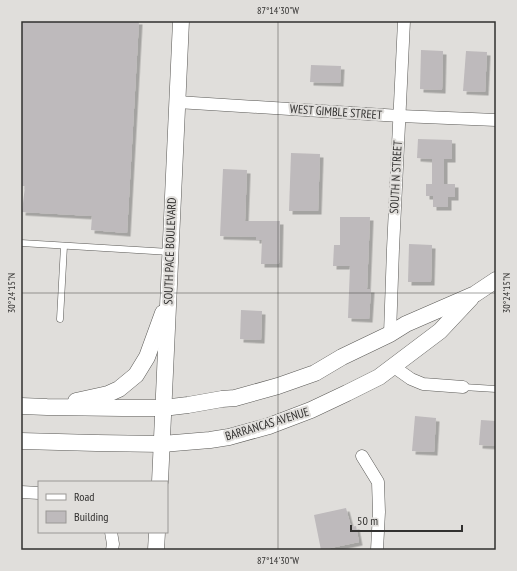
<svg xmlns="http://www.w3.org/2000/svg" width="517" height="571" font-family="'PT Sans Narrow',sans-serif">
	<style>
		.building { fill: #bebabc; filter: url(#shadow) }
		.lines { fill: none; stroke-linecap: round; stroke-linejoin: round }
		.lane-casing { stroke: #5a5956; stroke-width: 7 }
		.street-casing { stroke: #5a5956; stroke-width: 13 }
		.secondary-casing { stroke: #5a5956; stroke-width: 17 }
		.lane { stroke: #fff; stroke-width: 6 }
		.street { stroke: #fff; stroke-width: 12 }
		.secondary { stroke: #fff; stroke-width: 16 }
		.ticks { fill: none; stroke: #31302f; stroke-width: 1; stroke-opacity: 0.45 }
		.labels { text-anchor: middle; stroke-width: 4; stroke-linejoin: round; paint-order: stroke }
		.street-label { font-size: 12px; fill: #31302f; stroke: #e0dedb }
		.neatline { fill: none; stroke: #31302f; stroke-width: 1.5 }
		.ticks-label { font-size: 10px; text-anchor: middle; fill: #31302f }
	</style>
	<defs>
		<filter id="shadow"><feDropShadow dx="3.5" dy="3.5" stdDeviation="0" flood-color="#0004"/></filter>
	</defs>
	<rect width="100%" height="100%" fill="#e0dedb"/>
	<g class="building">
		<path d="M21 21H139L127 233 91 230 92 216 22 212 25 186H21Z"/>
		<path d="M421 50 443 51 442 90 420 89Z"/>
		<path d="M466 51 487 52 485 92 463 91Z"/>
		<path d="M311 65 341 66 340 83 310 82Z"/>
		<path d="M418 139 452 140V159H444V184H455V197H448V207H433V196H426V184H432V159L417 158Z"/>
		<path d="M291 153 320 154 318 211H289Z"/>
		<path d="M223 169 247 170 245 221H280L279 264H261L262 240H256V237L220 236Z"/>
		<path d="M340 217H370L367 289H371L369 319 348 318 350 266H333L334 245H340Z"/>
		<path d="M409 244 432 245 431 282H408Z"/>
		<path d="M241 310 262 311 261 340 240 339Z"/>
		<path d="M415 416 436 418 434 452 412 451Z"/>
		<path d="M481 420 496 421V446L479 445Z"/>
		<path d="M346 508 351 527 356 526 359 542 321 550 314 515Z"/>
	</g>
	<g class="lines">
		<defs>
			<g id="lane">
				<path d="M21 243 170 252"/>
				<path d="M60 319 64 246"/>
				<path d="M463 387 496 389"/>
			</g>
			<g id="street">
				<path d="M177 102 400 116 496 120"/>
				<path d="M390 334 393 249 404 21"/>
				<path d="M394 367 411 379 423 384 463 387"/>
				<path d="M362 456 378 482 379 512 377 550"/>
				<path d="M21 492 39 493"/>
				<path d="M111 532 113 544 112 550"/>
			</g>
			<g id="secondary">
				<path d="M76 401 108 394 119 389 136 375 147 357 163 313"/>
				<path d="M21 406 47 407 122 408H163L188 405 222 399 235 398 278 386 315 373 342 357 390 334 406 324 475 294 496 280"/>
				<path d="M21 441 96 443 162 444 210 440 229 437 269 426 311 410 347 393 379 377 440 331 471 298"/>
				<path d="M160 482 181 21"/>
				<path d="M156 550 157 532"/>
			</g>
		</defs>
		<use href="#lane" class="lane-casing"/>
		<use href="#street" class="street-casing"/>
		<use href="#secondary" class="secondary-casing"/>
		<use href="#lane" class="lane"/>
		<use href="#street" class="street"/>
		<use href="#secondary" class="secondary"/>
	</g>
	<path class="ticks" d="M278 21V550M21 293H496"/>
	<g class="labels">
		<g class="street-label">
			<text transform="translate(336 112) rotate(4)" y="4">WEST GIMBLE STREET</text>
			<text transform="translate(396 177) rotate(-87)" y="4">SOUTH N STREET</text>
			<text transform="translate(170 251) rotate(-88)" y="4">SOUTH PACE BOULEVARD</text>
			<text transform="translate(267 424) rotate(-17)" y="4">BARRANCAS AVENUE</text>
		</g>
	</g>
	<rect width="517" height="571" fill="none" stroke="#e0dedb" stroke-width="44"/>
	<rect x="38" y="481" width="130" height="52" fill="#e0dedb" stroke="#9a9896"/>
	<rect x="46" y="494" width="20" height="6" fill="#ffffff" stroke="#9a9896"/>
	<text x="74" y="501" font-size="12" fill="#31302f">Road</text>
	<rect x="46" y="511" width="20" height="12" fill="#bebabc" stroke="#9a9896"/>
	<text x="74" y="521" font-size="12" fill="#31302f">Building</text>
	<path d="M351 525v6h111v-6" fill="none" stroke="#31302f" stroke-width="2"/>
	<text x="357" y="525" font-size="12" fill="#31302f" stroke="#e0dedb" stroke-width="3" paint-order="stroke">50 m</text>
	<rect x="22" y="22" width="473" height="527" class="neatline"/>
	<g class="ticks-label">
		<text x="278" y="14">87°14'30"W</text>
		<text transform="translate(11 293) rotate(-90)" y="4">30°24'15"N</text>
		<text transform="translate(506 293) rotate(-90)" y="4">30°24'15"N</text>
		<text x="278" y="564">87°14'30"W</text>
	</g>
</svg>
